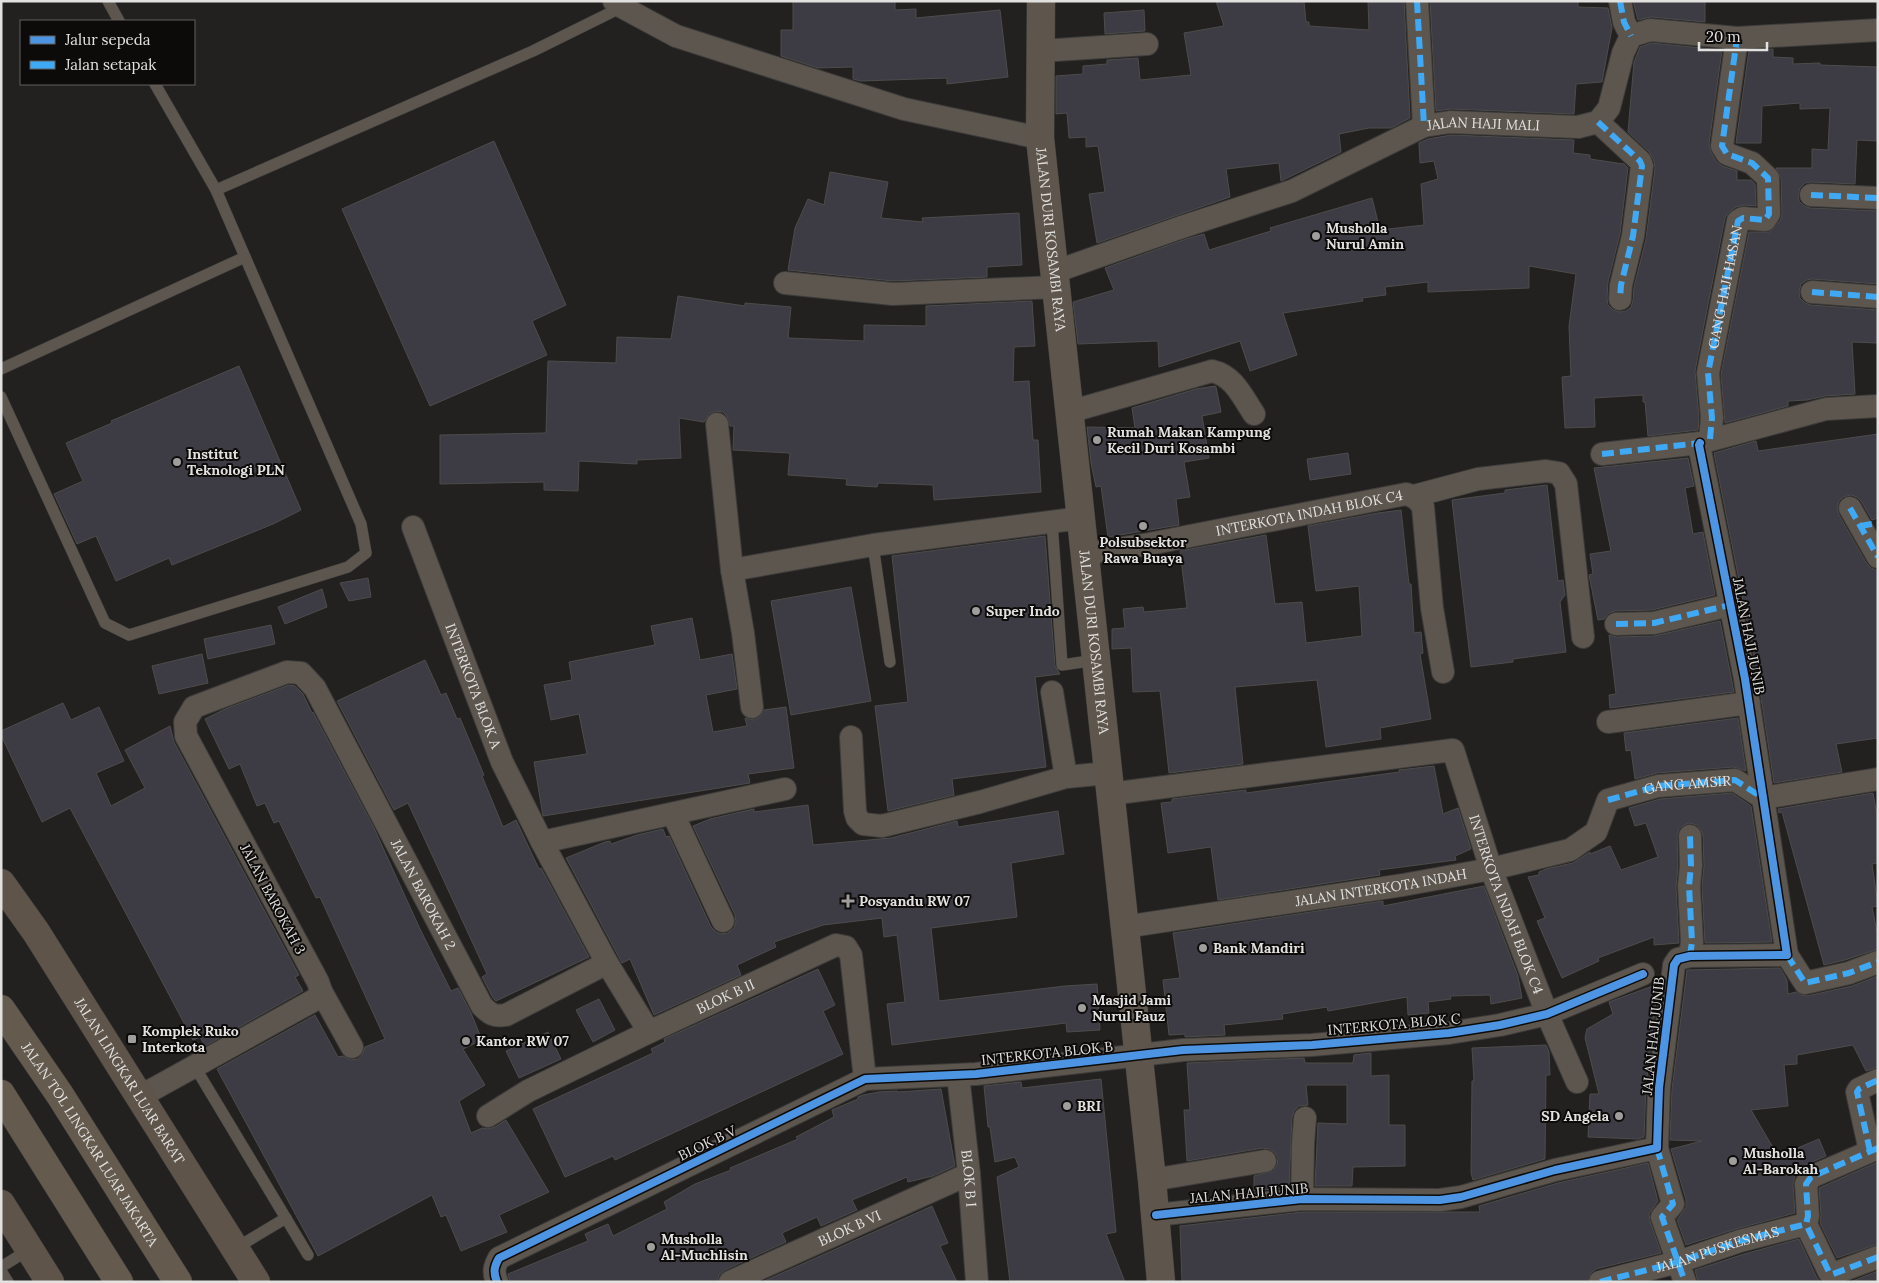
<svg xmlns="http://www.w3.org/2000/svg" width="1879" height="1283" font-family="Lora,serif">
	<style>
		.building { fill: #3d3c45; stroke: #4d4c4b }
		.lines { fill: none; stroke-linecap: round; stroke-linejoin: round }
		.lane-casing { stroke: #3d3c3b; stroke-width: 12 }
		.street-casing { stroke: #3d3c3b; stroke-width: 24 }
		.secondary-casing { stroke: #3d3c3b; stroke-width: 29 }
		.primary-casing { stroke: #3d3c3b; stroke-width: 29 }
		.highway-casing { stroke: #3d3c3b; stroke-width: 29 }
		.lane { stroke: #5c564f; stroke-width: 11 }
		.street { stroke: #5c564f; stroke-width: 22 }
		.secondary { stroke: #5e564d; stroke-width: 28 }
		.primary { stroke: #5e544a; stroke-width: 28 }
		.highway { stroke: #645a4e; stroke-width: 28 }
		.quiet { stroke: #3fa9f5; stroke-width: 6; stroke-dasharray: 12 6; stroke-linecap: butt }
		.cycleway-casing { stroke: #0c0b0a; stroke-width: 11 }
		.cycleway { stroke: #4d94e3; stroke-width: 8 }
		.poi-dot { fill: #a09e9c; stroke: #0c0b0a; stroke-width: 2 }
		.labels { text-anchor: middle; stroke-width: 4; stroke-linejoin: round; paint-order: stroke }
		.street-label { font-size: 14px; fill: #e3e1df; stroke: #0c0b0a }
		.poi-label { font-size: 14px; font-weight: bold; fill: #e3e1df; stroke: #0c0b0a; text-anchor: start }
	</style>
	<rect width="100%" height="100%" fill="#23211f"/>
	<g class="building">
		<path d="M793 1H895V10L916 9V18L1000 10 1008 77 947 84V78L861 81 853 79V67L818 68 781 56V30H793Z"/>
		<path d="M1216 1H1304L1306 22H1309V26L1369 30 1368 1H1404L1410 118 1391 128H1369L1339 134 1341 152 1281 181 1279 163 1226 169 1230 197 1097 243 1089 194 1105 192 1098 146 1086 147V137L1069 138 1067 113 1056 114V76L1083 74V66L1107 64V60L1138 58 1140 80 1191 75 1184 33 1224 26Z"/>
		<path d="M1430 1H1578V7L1608 8 1612 28 1602 82 1576 84 1574 114 1451 109 1436 111Z"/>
		<path d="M1633 1H1705V22L1651 17 1638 20Z"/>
		<path d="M1144 10 1145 31 1105 34 1104 13Z"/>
		<path d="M1651 43 1722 50 1709 144 1711 152 1716 161 1722 166 1737 171V180H1751L1755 184 1756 206 1744 205 1736 207 1728 213 1725 218 1695 371 1699 418 1698 430 1648 436 1645 402H1643V395L1594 398 1595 427 1565 428 1562 377 1571 376 1569 326 1576 274 1529 266V288L1428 292V282L1385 287 1386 295 1362 298 1363 301 1283 313 1297 355 1250 371 1240 341 1159 367 1158 341 1078 344 1073 302 1114 290 1105 268 1186 239 1204 234 1209 250 1271 231 1270 228 1372 198 1380 230 1424 225 1421 184 1438 179 1434 161 1420 163 1419 143 1428 139 1451 135 1574 140 1573 153 1590 155V159L1624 164 1628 168 1620 234 1608 282 1607 298 1608 305 1613 310 1620 312 1626 311 1631 307 1633 300 1634 287 1646 239 1655 168 1654 161 1649 152 1628 132 1634 62 1640 47Z"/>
		<path d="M1773 49V57L1793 58V64L1820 63V65L1878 67V141L1857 140 1855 184 1811 182 1805 183 1800 188 1798 195 1799 201 1804 206 1810 208 1878 211V284L1812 279 1807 280 1801 284 1799 292 1800 298 1805 303 1811 305 1878 310 1877 343 1852 342 1855 394 1825 396 1807 400 1788 401V406L1725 423 1721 374 1749 232H1770L1780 221 1782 214 1781 178 1776 168H1812V149L1828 150 1830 108 1800 109V103L1762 106 1761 143H1736L1749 50Z"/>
		<path d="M494 141 566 305 532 321 547 355 430 406 342 209Z"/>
		<path d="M830 172 888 182 881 218 923 222 922 218 1019 213 1022 265 987 267V277L893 281 788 270 795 228 808 199 824 205Z"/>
		<path d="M678 296 745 306V303L791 307 788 338 864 341V325L926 326V306L1032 301 1035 346 1014 347 1013 382 1029 381 1033 440H1038L1041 492 934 500 933 485 878 483 877 487 846 485 847 479 788 475 790 453 733 450 734 426H730L727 416 723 412 716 411 709 414 704 422 679 418 681 458 637 460V464L579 461 578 491 544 490V482L440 484V435L546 433 548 361 616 363 617 337 671 339Z"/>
		<path d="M239 366 301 510 273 524 172 565 169 558 116 581 96 536 77 544 54 494 83 481 66 443 112 423 111 421Z"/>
		<path d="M1215 386 1216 387 1221 412 1202 416 1209 458 1184 462 1190 497 1176 499 1179 525 1108 537 1101 486 1096 487 1091 463 1087 427 1135 428 1132 408 1196 389Z"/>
		<path d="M1878 434V518L1872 520 1861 501 1857 497 1851 495 1843 497 1839 501 1837 507 1839 515 1867 564 1871 568 1878 571V738L1836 744 1842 772 1774 783 1758 677 1714 453 1756 441 1758 451Z"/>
		<path d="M1348 453 1351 474 1310 480 1307 459Z"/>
		<path d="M1688 458 1694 486 1685 488 1693 534 1703 532 1715 595 1652 610 1615 611 1609 613 1604 619 1598 620 1589 575 1593 574 1590 554 1611 551 1594 468Z"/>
		<path d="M1547 485 1558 581 1563 580 1565 595 1560 602 1566 652 1513 659V662L1471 667 1452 500 1505 493V490Z"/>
		<path d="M1401 510 1409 584H1411L1414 633 1421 632 1423 653 1420 654 1431 719 1380 728 1381 739 1326 747 1317 680 1235 687 1243 764 1169 773 1160 691 1133 692 1131 648 1112 649V629L1125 628 1123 609 1143 607 1144 612 1187 608 1180 551 1266 535 1275 604 1302 602 1306 643 1362 636 1359 586 1316 591 1308 526 1378 513Z"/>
		<path d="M1045 536 1055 666 1060 674 1035 677 1046 767 952 779 954 795 888 811 875 706 908 702 892 556Z"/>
		<path d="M368 578 371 597 349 601 340 583Z"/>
		<path d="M851 587 871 701 791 715 771 601Z"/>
		<path d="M322 589 327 607 285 624 278 607Z"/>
		<path d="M692 618 700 660 732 654 737 689 706 695 713 732 747 726 745 718 754 720 760 717 764 710 786 707 794 768 748 774 750 783 543 816 534 762 587 754 579 714 551 720 544 685 572 680 569 662 655 645 651 626Z"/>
		<path d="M1720 621 1734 692 1610 708 1609 695 1616 694 1609 635 1616 637 1654 636Z"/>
		<path d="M271 625 275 644 208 659 204 639Z"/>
		<path d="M202 654 208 683 159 694 152 666Z"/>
		<path d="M425 660 441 695 446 693 457 719 460 718 484 775 482 776 503 827 516 820 539 869 541 868 589 957 496 1001 493 998 482 977 487 974 408 803 394 810 337 701Z"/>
		<path d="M289 685 295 686 303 694 312 713 313 712 374 828 420 929 451 991 458 988 471 1013 482 1040 463 1049 485 1085 459 1101 471 1133 482 1128 488 1129 495 1127 506 1120 549 1192 499 1215 507 1232 461 1251 446 1215 441 1217 432 1195 318 1256 217 1069 315 1015 338 1057 343 1056 351 1060 358 1059 363 1053 365 1047 385 1039 320 897 316 898 279 821 274 823 265 803 257 806 240 764 229 769 205 719 225 709Z"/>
		<path d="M63 703 71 720 99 707 124 761 96 773 111 806 145 788 125 750 170 726 174 742 299 975 295 977 303 991 205 1046 200 1037 193 1040 70 808 42 822 1 735V731Z"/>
		<path d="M1738 718 1746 771 1734 767 1657 773 1635 779 1631 750 1626 751 1624 733Z"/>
		<path d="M1434 766 1443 814 1458 808 1471 849 1455 856 1456 860 1379 870 1380 875 1218 900 1211 847 1168 853 1161 803 1172 802V799L1246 790V793L1399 772V770Z"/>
		<path d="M1732 793 1751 806 1772 942 1705 943 1702 886 1704 866 1703 836 1701 830 1697 825 1689 823 1684 825 1679 829 1677 836 1678 866 1676 887 1679 943 1654 945V937L1598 958 1599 961 1562 978 1537 921 1545 918 1528 877 1539 875V872L1546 869 1573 863 1590 852V854L1610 846 1621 870 1658 857 1646 823 1635 826 1629 808 1660 799Z"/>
		<path d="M1873 793 1878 821V863L1872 864 1878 906 1872 907 1878 937V949L1845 960 1824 965 1782 812 1779 813 1778 809Z"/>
		<path d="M808 805 813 845 891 838 957 821 958 827 1058 811 1064 854 1011 863 1017 917 931 928 939 1001 1065 986 1097 984 1100 1030 1067 1032 1066 1023 892 1045 887 1004 905 1002 897 935 884 937 882 918 823 925 774 942 776 947 737 965 741 975 654 1015 630 959 622 963 566 858 605 842 610 841 611 844 637 835 663 829 666 837 669 836 711 927 716 932 721 934 728 933 734 928 736 922 735 915 693 826 710 819 754 809V812Z"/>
		<path d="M1484 886 1518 976 1522 998 1491 1004 1490 995 1450 996 1451 999 1428 1002 1429 1013 1408 1015 1407 997 1328 1011 1327 1007 1282 1014 1283 1019 1224 1025 1225 1035 1185 1037V1034L1169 1035 1163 980 1180 978 1173 933 1383 901V906Z"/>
		<path d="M1780 968 1787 980 1788 994 1796 992 1801 995 1807 996 1852 986 1878 976V1067L1866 1071 1853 1045 1797 1055V1064L1784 1065 1788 1106 1751 1110 1778 1156 1819 1139 1826 1156 1805 1165 1795 1176 1793 1185 1795 1213 1736 1229 1686 1245 1677 1220 1686 1207V1200L1671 1149 1702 1141 1670 1140 1672 1089 1687 970Z"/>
		<path d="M818 969 835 1005 823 1011 843 1054 615 1160 613 1156 565 1177 533 1109 653 1053 651 1049 665 1042 664 1039Z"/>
		<path d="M1658 984 1646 1086 1644 1137 1638 1139 1588 1137 1590 1094H1599L1585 1038 1587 1029 1613 1014 1609 1002Z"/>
		<path d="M599 999 615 1030 593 1042 576 1010Z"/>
		<path d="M548 1032 561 1059 519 1078 506 1051Z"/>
		<path d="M1546 1045 1549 1052 1550 1075H1546L1545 1159 1473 1180 1471 1173 1472 1081H1474L1472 1048Z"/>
		<path d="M1371 1053V1076L1389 1075V1125H1405V1166L1353 1167 1352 1186H1315L1318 1123 1347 1124V1085H1306L1308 1105 1299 1106 1294 1111 1292 1117 1289 1187 1254 1191V1176L1273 1171 1277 1165 1278 1158 1275 1153 1269 1149 1263 1148 1187 1161 1184 1110H1190L1187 1063 1304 1058 1305 1063H1353L1354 1055Z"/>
		<path d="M1101 1079 1116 1232 1106 1234 1125 1282H1010L997 1177 1019 1167 1015 1157 995 1162 990 1127H988L984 1086 1021 1082 1022 1088Z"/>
		<path d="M941 1089 955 1166 933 1176 908 1182 907 1177 852 1200 857 1210 821 1226 817 1217 782 1233 786 1242 725 1270 719 1275 717 1282H510L508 1274 588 1241 585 1234 608 1224 613 1236 667 1209 664 1202 695 1184 731 1170 730 1168 798 1139 796 1137 834 1117 832 1110 858 1099V1097L863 1095 879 1092 897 1091 898 1092Z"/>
		<path d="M1878 1162V1244L1837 1258 1820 1223 1821 1215 1819 1188Z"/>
		<path d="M1648 1163 1658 1201 1649 1214 1650 1221 1661 1253 1596 1269 1591 1273 1587 1282H1182L1180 1226 1303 1212H1480L1479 1206 1558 1183Z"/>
		<path d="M932 1206 948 1243 940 1246 957 1282H762Z"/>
		<path d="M1799 1239 1817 1278 1821 1282H1698L1695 1270 1744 1254Z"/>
		<path d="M1878 1271V1282H1850Z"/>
	</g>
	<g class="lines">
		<defs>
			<g id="lane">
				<path d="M108 1 119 21"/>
				<path d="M216 190 533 51 622 7"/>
				<path d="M1 369 245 257"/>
				<path d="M1 397 105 623 129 635 348 567 366 553 361 524 216 190 155 84"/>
				<path d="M1052 522 1062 665 1096 660"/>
				<path d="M873 545 890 662"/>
				<path d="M195 1067 308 1255"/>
				<path d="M236 1248 286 1218"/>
				<path d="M1 1267 30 1249"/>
				<path d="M1 1271 8 1282"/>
			</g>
			<g id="street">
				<path d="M614 1 622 7 676 36 904 109 1040 138"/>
				<path d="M1417 1 1424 126"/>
				<path d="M1620 1 1624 22 1631 36"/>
				<path d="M1041 51 1147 44"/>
				<path d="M1598 122 1640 161 1642 166 1633 236 1621 285 1620 299"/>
				<path d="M1811 195 1878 198"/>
				<path id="s1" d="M1054 272 1182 227 1292 191 1424 126 1450 122 1578 127 1598 122 1609 108 1623 53 1631 36 1650 30 1737 38 1878 30"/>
				<path d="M785 283 893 294 1056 287"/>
				<path d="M1812 292 1878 297"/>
				<path d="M1069 412 1212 371C1234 376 1242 396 1254 414"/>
				<path d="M717 424 732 570 743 633 752 707"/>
				<path id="s2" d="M1710 439 1712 418 1708 373 1738 221 1743 218 1765 220 1769 214 1768 178 1752 163 1727 154 1722 146 1737 38"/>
				<path d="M1602 454 1700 443 1826 409 1878 406"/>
				<path d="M1414 496 1478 479 1546 471 1559 473 1566 484 1583 637"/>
				<path d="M1850 508 1878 557"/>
				<path id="s3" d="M413 527 502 762 542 842 607 963 649 1032"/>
				<path id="s4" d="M1084 554 1149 544 1406 494C1415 497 1418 499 1423 507L1432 608 1443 672"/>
				<path d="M732 570 873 545 1081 518"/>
				<path d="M1616 624 1654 623 1730 605"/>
				<path d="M1052 692 1066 777"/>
				<path d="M1608 722 1749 703"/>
				<path d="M851 737 855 811 857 818 863 824 882 826 980 802 1066 777 1108 773"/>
				<path id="s5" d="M1110 794 1453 750 1491 869 1547 1014 1577 1082"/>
				<path d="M673 814 723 921"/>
				<path d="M542 842 785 789"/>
				<path id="s6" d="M1124 927 1403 885 1491 869 1570 850 1596 832 1608 800 1658 786 1735 780 1763 798 1878 779"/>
				<path d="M1787 955 1805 983 1849 973 1878 962"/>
				<path d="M1690 956 1692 942 1689 886 1691 866 1690 836"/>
				<path d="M321 991 352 1047"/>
				<path id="s7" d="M958 1075 969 1174 977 1282"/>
				<path id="s8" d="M139 1097 309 1003 316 999 321 991 318 982 186 736 185 722 194 707 287 672 301 673 315 688 482 1006C490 1014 494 1017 506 1015L607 963"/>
				<path id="s9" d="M488 1116 528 1091 649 1032 836 945 846 947 851 955 865 1079"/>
				<path d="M1657 1148 1673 1204 1662 1217 1685 1282"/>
				<path d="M1878 1148 1811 1177 1806 1184 1808 1216 1806 1224 1829 1272 1833 1274 1878 1257"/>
				<path d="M1870 1151 1857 1092 1859 1089 1878 1080"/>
				<path d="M1152 1180 1265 1161"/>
				<path d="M1302 1199 1303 1144 1305 1118"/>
				<path d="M1156 1215 1302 1199 1440 1200 1461 1197 1555 1170 1657 1148 1659 1088 1674 965 1678 959 1690 956 1787 955 1745 679 1699 445 1700 443"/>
				<path d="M497 1282C493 1272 494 1267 499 1258L865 1079 976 1074 1183 1050 1312 1045 1449 1033 1500 1025 1547 1014 1643 974"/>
				<path id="s10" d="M730 1282 969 1174"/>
				<path d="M1600 1282 1678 1262 1740 1241 1806 1224"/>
			</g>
			<g id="secondary">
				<path id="s11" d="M1041 1 1040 138 1152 1180 1161 1282"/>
			</g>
			<g id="primary">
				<path id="s12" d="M1 883 36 932 256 1282"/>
				<path d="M1 1204 50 1282"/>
			</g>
			<g id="highway">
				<path id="s13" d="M1 1009 60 1095 178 1282"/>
				<path d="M1 1094 119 1282"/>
			</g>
		</defs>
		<use href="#lane" class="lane-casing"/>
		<use href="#street" class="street-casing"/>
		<use href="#secondary" class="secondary-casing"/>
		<use href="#primary" class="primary-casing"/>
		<use href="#highway" class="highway-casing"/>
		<use href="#lane" class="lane"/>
		<use href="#street" class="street"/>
		<use href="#secondary" class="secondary"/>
		<use href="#primary" class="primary"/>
		<use href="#highway" class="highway"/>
		<g class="quiet">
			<path d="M1417 1 1424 126"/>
			<path d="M1620 1 1624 22 1631 36"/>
			<path d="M1598 122 1640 161 1642 166 1633 236 1621 285 1620 299"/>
			<path d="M1811 195 1878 198"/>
			<path d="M1812 292 1878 297"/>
			<path d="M1710 439 1712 418 1708 373 1738 221 1743 218 1765 220 1769 214 1768 178 1752 163 1727 154 1722 146 1737 38"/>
			<path d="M1602 454 1700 443"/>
			<path d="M1850 508 1878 557"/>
			<path d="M1860 526 1878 523"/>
			<path d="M1616 624 1654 623 1730 605"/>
			<path d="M1608 800 1658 786 1735 780 1763 798"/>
			<path d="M1787 955 1805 983 1849 973 1878 962"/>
			<path d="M1690 956 1692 942 1689 886 1691 866 1690 836"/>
			<path d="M1657 1148 1673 1204 1662 1217 1685 1282"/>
			<path d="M1878 1148 1811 1177 1806 1184 1808 1216 1806 1224 1829 1272 1833 1274 1878 1257"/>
			<path d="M1870 1151 1857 1092 1859 1089 1878 1080"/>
			<path id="s14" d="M1600 1282 1678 1262 1740 1241 1806 1224"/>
		</g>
		<defs>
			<g id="cycleway">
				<path d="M1156 1215 1302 1199 1440 1200 1461 1197 1555 1170 1657 1148 1659 1088 1674 965 1678 959 1690 956 1787 955 1745 679 1699 445 1700 443"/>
				<path d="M497 1282C493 1272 494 1267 499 1258L865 1079 976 1074 1183 1050 1312 1045 1449 1033 1500 1025 1547 1014 1643 974"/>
			</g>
		</defs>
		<use href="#cycleway" class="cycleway-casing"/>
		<use href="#cycleway" class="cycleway"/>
	</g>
	<g class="poi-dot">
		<circle cx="1316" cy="236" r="5"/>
		<circle cx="1097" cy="440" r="5"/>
		<circle cx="177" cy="462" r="5"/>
		<circle cx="1143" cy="526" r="5"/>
		<circle cx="976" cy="611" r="5"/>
		<path d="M845.5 893.5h5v5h5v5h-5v5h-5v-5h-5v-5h5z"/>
		<circle cx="1203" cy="948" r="5"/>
		<circle cx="1082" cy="1008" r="5"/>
		<rect x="127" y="1034" width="10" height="10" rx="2.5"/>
		<circle cx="466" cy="1041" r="5"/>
		<circle cx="1067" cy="1106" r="5"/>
		<circle cx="1619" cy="1116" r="5"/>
		<circle cx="1733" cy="1161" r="5"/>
		<circle cx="651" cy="1247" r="5"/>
	</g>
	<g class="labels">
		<g class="street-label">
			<text dy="5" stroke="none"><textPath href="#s1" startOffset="458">JALAN HAJI MALI</textPath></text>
			<text dy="5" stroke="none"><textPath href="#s11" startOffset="239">JALAN DURI KOSAMBI RAYA</textPath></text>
			<text dy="5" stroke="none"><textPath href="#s2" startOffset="154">GANG HAJI HASAN</textPath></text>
			<text dy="5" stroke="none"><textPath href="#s4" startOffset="229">INTERKOTA INDAH BLOK C4</textPath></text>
			<text transform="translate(1749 636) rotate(79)" y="5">JALAN HAJI JUNIB</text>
			<text dy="5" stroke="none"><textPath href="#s11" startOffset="644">JALAN DURI KOSAMBI RAYA</textPath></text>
			<text dy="5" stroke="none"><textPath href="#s3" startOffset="170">INTERKOTA BLOK A</textPath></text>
			<text dy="5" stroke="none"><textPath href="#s6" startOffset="600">GANG AMSIR</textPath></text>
			<text dy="5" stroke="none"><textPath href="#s6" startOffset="260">JALAN INTERKOTA INDAH</textPath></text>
			<text dy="5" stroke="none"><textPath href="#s8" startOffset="899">JALAN BAROKAH 2</textPath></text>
			<text transform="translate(273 899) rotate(62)" y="5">JALAN BAROKAH 3</text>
			<text dy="5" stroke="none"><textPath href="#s5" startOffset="509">INTERKOTA INDAH BLOK C4</textPath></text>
			<text dy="5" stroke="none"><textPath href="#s9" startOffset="266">BLOK B II</textPath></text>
			<text transform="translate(1394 1024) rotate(-5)" y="5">INTERKOTA BLOK C</text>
			<text transform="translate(1653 1036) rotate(-84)" y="5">JALAN HAJI JUNIB</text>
			<text transform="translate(1047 1053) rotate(-6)" y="5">INTERKOTA BLOK B</text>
			<text dy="5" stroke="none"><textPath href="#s12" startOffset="236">JALAN LINGKAR LUAR BARAT</textPath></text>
			<text transform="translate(707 1143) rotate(-26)" y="5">BLOK B V</text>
			<text dy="5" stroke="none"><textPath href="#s13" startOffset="162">JALAN TOL LINGKAR LUAR JAKARTA</textPath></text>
			<text dy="5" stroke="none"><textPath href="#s7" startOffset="104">BLOK B I</textPath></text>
			<text transform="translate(1249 1193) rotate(-5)" y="5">JALAN HAJI JUNIB</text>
			<text dy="5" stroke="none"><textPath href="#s10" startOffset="131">BLOK B VI</textPath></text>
			<text dy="5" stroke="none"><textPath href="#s14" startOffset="122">JALAN PUSKESMAS</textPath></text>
		</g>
		<g class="poi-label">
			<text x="1326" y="233">Musholla<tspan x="1326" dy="16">Nurul Amin</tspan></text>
			<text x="1107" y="437">Rumah Makan Kampung<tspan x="1107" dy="16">Kecil Duri Kosambi</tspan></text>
			<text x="187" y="459">Institut<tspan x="187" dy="16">Teknologi PLN</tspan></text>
			<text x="1143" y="547" text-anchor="middle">Polsubsektor<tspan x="1143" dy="16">Rawa Buaya</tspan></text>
			<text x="986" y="616">Super Indo</text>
			<text x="859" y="906">Posyandu RW 07</text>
			<text x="1213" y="953">Bank Mandiri</text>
			<text x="1092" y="1005">Masjid Jami<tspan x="1092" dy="16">Nurul Fauz</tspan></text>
			<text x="142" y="1036">Komplek Ruko<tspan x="142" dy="16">Interkota</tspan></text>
			<text x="476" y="1046">Kantor RW 07</text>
			<text x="1077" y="1111">BRI</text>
			<text x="1609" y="1121" text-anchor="end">SD Angela</text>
			<text x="1743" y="1158">Musholla<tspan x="1743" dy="16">Al-Barokah</tspan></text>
			<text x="661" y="1244">Musholla<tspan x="661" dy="16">Al-Muchlisin</tspan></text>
		</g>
	</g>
	<rect width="1879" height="1283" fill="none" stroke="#e3e1df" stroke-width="5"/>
	<rect x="20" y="20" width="175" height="65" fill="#0c0b0a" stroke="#62615f"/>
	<rect x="30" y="36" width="25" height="8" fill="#4d94e3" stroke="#62615f"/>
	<text x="65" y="45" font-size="15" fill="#e3e1df">Jalur sepeda</text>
	<rect x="30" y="61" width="25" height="8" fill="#3fa9f5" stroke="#62615f"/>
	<text x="65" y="70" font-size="15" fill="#e3e1df">Jalan setapak</text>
	<path d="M1699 42v8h68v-8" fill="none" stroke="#e3e1df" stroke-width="2.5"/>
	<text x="1706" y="42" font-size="15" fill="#e3e1df" stroke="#0c0b0a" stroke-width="4" paint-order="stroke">20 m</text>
</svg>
